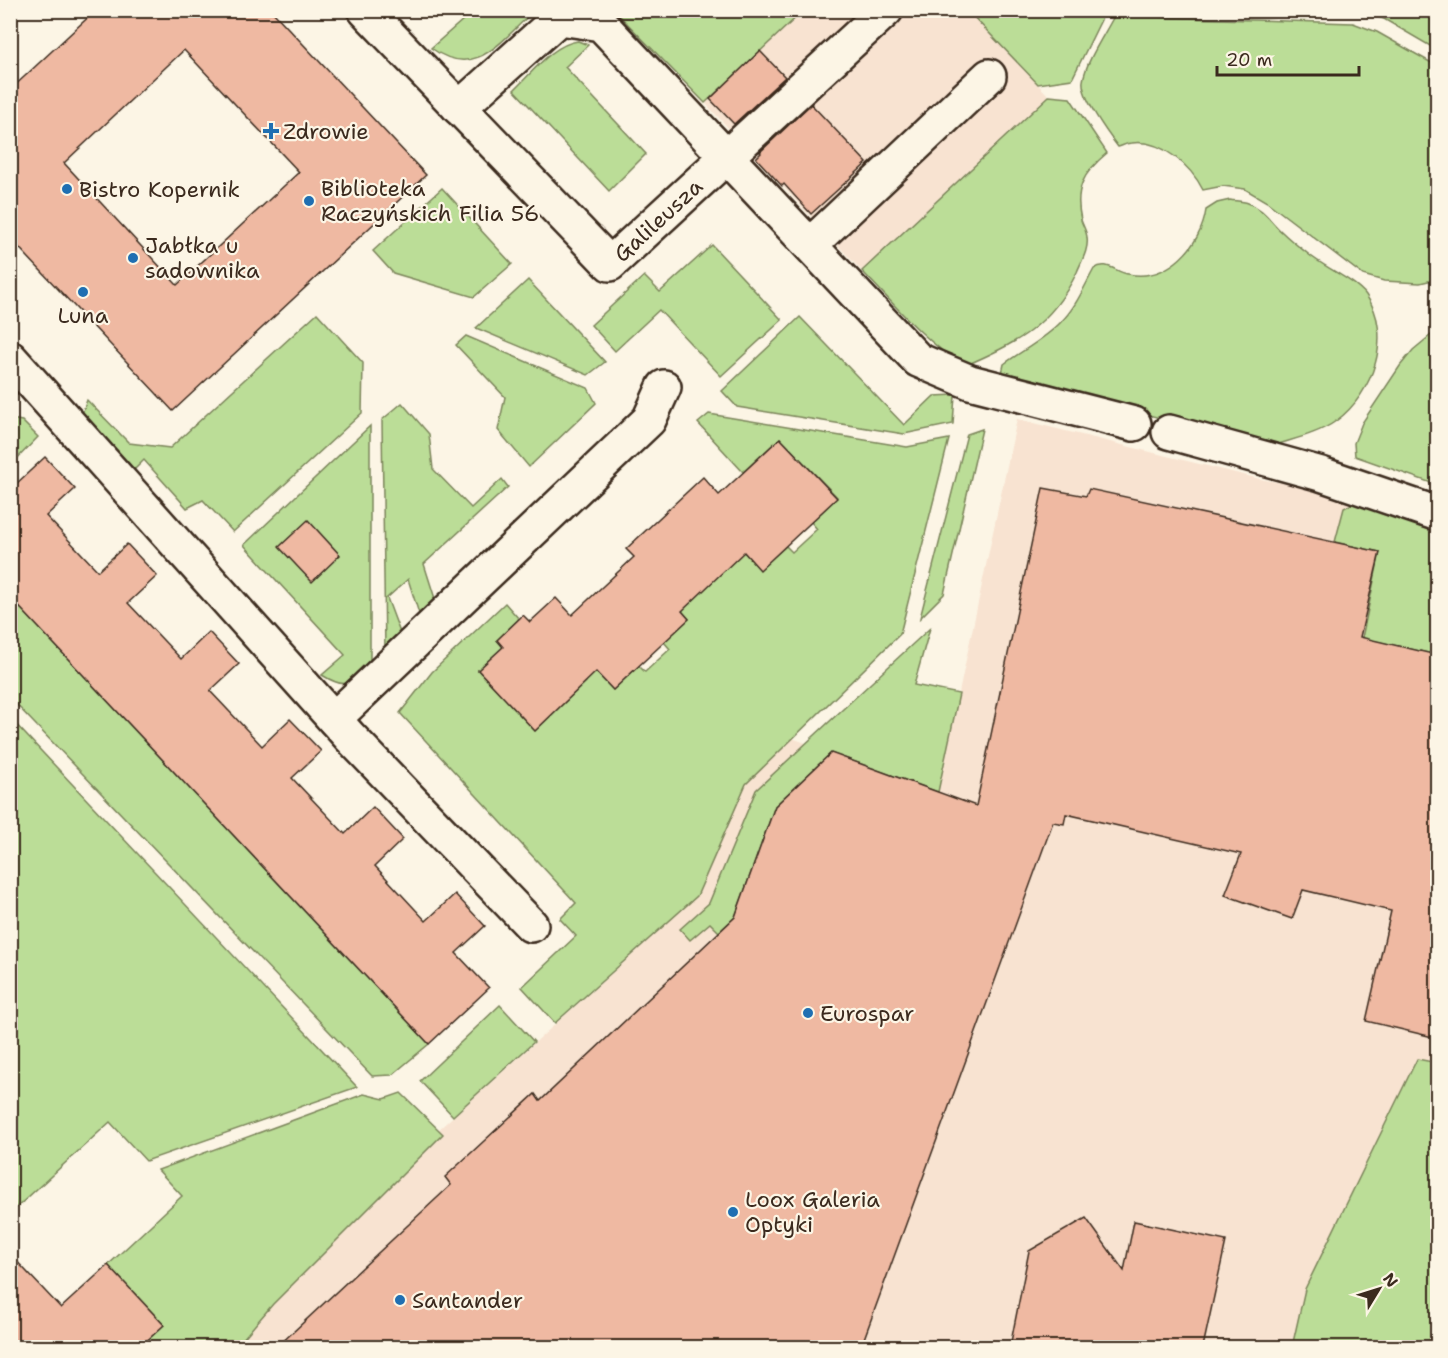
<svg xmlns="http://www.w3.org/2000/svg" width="1448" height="1358" font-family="'Shantell Sans',sans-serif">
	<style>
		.built { fill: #f8e3d1 }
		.green { fill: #bbdd97; stroke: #7b845a; stroke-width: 1.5 }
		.building { fill: #efb9a2; stroke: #3b2a1e; stroke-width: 1.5; fill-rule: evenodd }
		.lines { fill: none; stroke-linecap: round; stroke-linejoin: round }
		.street-casing { stroke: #3b2a1e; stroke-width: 38 }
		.street { stroke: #fcf5e5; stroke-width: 33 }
		.poi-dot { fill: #1f6fb2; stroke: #fcf5e5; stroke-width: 2 }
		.labels { text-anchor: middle; stroke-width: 4.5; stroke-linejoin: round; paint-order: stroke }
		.poi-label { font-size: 22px; fill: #3b2a1e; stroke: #fcf5e5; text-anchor: start }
		.street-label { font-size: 22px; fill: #3b2a1e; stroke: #fcf5e5 }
	</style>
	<rect width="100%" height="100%" fill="#fcf5e5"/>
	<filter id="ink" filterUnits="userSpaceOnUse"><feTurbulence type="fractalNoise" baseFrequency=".0167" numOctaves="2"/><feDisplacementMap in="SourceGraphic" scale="12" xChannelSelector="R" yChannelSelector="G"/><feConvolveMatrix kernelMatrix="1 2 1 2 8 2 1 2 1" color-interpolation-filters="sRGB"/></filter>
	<g filter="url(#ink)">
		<g class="built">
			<path d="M803 10 968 11 1049 96 862 271 705 103Z"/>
			<path d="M1017 419 1260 479 1364 498 1389 509 1367 608 1437 625 1438 1317 1430 1347 197 1348 697 896 746 784 792 738 938 792Z"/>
		</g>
		<g class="green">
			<path d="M471 11 533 10V12C501 40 476 81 431 48L472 12Z"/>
			<path d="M615 11H803L705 103Z"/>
			<path d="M1042 11 1103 16 1072 79 1038 84 968 11Z"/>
			<path d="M1360 11H1437V50L1384 19Z"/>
			<path d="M1114 16 1353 23 1377 32 1437 66V279L1420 283 1384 281 1363 275 1267 202 1245 189 1223 186 1203 190C1191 166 1161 139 1132 143 1127 143 1122 146 1118 147 1108 134 1081 97 1083 81 1086 61 1105 34 1114 16Z"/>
			<path d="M578 41 588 45 565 67 646 154 609 191 514 90C532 73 553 44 578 41Z"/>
			<path d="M1049 96 1070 98 1107 153C1083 173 1074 189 1081 220 1083 226 1087 232 1087 238 1089 249 1081 262 1077 272 1051 326 1016 344 964 366 925 342 894 304 862 271Z"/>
			<path d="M442 188 512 264 474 297 393 273 373 251Z"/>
			<path d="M1230 200C1235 201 1242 201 1248 203 1263 208 1271 222 1282 232 1290 240 1298 246 1307 253 1323 267 1355 280 1366 295 1394 335 1373 394 1336 421 1318 434 1293 439 1272 446L1001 378 1004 364C1023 350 1045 339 1061 322 1076 307 1084 287 1094 269 1107 260 1115 272 1128 274 1168 282 1201 246 1206 210L1217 203Z"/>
			<path d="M712 245 782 320 721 376 659 310 615 351 591 325 644 276 660 292Z"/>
			<path d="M528 280 605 362 588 375 476 328Z"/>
			<path d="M317 313 363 363 362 413 233 532 203 500 187 508 144 460 132 472 80 419 87 400 129 443 170 448Z"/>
			<path d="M800 317 904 425 934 396 955 395 953 424 904 434 737 407 722 391Z"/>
			<path d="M1437 330V485L1355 456 1354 443 1362 423 1400 366 1413 350Z"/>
			<path d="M466 336 588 388 596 403 529 467 498 430 505 397 456 345Z"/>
			<path d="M402 403 429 434 433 469 471 508 502 479 508 487 424 564 437 605 421 620 408 579 387 598 402 638 385 653 382 420Z"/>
			<path d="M709 414 907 447 949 439 900 634 746 784 697 896 555 1023 522 987 576 936 560 919 576 903 400 713 432 672 505 603 519 619 497 640 503 647 478 670 535 731 586 682 589 665 613 690 639 666 645 672 670 649 664 642 689 619 682 611 736 544 760 569 786 546 792 552 817 529 811 522 837 497 780 438 743 472 698 423Z"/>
			<path d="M11 419 22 421 38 437 11 465Z"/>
			<path d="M370 426V668C350 684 346 690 322 675L345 655 244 545Z"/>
			<path d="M982 429 944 594 920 618 967 434Z"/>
			<path d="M1364 498 1438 528 1437 655 1362 638 1380 552 1335 542 1344 508Z"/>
			<path d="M10 597 429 1044 392 1075 372 1076 11 699Z"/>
			<path d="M930 628 914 685 959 694 938 792 831 753 775 806 735 917 719 932 710 923 690 940 680 929 709 903 756 790Z"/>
			<path d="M10 719H11L357 1087 146 1161 110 1122 16 1208 10 1182Z"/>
			<path d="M500 1005 534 1042 453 1116 420 1081Z"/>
			<path d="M1417 1059 1438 1063V1317L1430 1347H1292L1305 1289Z"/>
			<path d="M401 1093 443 1134 273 1304 236 1347H140L164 1325 108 1265 182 1196 158 1170 364 1094 384 1099Z"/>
		</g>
		<g class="building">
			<path d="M96 10H271L426 175 173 411 10 238V90ZM184 50 299 172 177 285 64 163Z"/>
			<path d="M760 51 785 77 734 124 710 99Z"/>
			<path d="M811 104 867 163 811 214 784 184 782 186 756 158 761 153 760 152Z"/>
			<path d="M780 438 837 498 760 570 744 552 682 611 689 619 613 690 596 672 535 731 478 670 503 647 497 640 523 615 530 622 556 598 572 615 634 557 626 549 703 477 719 495Z"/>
			<path d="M45 457 75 489 46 516 98 571 127 544 157 576 128 603 181 659 209 632 239 664 210 691 262 746 290 719 321 751 292 778 345 834 373 807 403 839 375 866 426 921 455 894 485 926 456 953 489 988 429 1044 10 597V478L16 484Z"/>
			<path d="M1043 488 1086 496 1089 489 1380 552 1360 637 1437 655V1038L1366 1021 1391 911 1303 890 1292 919 1225 895 1241 854 1066 814 1064 824 1053 822 861 1347H277L451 1185 445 1177 535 1094 540 1101 735 917 775 806 831 753 976 806Z"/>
			<path d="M308 520 340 555 312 582 279 547Z"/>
			<path d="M1086 1218 1124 1271 1134 1221 1226 1241 1203 1347H1010L1029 1251Z"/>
			<path d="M10 1254 61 1308 108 1265 164 1325 140 1347H10Z"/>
		</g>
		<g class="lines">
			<defs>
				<g id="street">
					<path id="s1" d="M365 10 610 264 886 10"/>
					<path d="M459 108 559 18 601 24 918 360 970 382 1134 424"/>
					<path d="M810 245 989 76"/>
					<path d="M10 358 350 737 531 925"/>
					<path d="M1169 432 1321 474 1438 514"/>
					<path d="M334 719 649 420 664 387"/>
				</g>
			</defs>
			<use href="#street" class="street-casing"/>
			<use href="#street" class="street"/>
		</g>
	</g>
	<g class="poi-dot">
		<path d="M268 122h6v6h6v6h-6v6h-6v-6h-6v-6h6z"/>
		<circle cx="67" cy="189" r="6"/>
		<circle cx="309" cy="201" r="6"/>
		<circle cx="133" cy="258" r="6"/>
		<circle cx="83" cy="292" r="6"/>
		<circle cx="808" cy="1013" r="6"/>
		<circle cx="733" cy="1212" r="6"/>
		<circle cx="400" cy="1300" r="6"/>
	</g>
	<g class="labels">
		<g class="poi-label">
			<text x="283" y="139">Zdrowie</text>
			<text x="321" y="196">Biblioteka<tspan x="321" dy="25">Raczyńskich Filia 56</tspan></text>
			<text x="79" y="197">Bistro Kopernik</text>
			<text x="145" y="253">Jabłka u<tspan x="145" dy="25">sadownika</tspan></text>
			<text x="83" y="323" text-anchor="middle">Luna</text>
			<text x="820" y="1021">Eurospar</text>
			<text x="745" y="1207">Loox Galeria<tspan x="745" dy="25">Optyki</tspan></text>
			<text x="412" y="1308">Santander</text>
		</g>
		<g class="street-label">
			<text dy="8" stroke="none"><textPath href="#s1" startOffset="418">Galileusza</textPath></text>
		</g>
	</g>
	<rect width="1448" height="1358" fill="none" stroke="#fcf5e5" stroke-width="36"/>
	<rect x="18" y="18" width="1412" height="1322" fill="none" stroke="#3b2a1e" stroke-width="2" filter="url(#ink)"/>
	<g transform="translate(1379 1289) rotate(52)" stroke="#fcf5e5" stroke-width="4.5" paint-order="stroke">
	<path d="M0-4.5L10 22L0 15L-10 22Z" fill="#3b2a1e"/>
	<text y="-9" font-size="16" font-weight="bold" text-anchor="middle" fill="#3b2a1e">N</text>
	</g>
	<path d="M1217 66v9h142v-9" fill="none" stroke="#3b2a1e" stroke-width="3"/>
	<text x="1226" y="66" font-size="18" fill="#3b2a1e" stroke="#fcf5e5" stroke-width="4.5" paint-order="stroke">20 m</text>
</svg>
